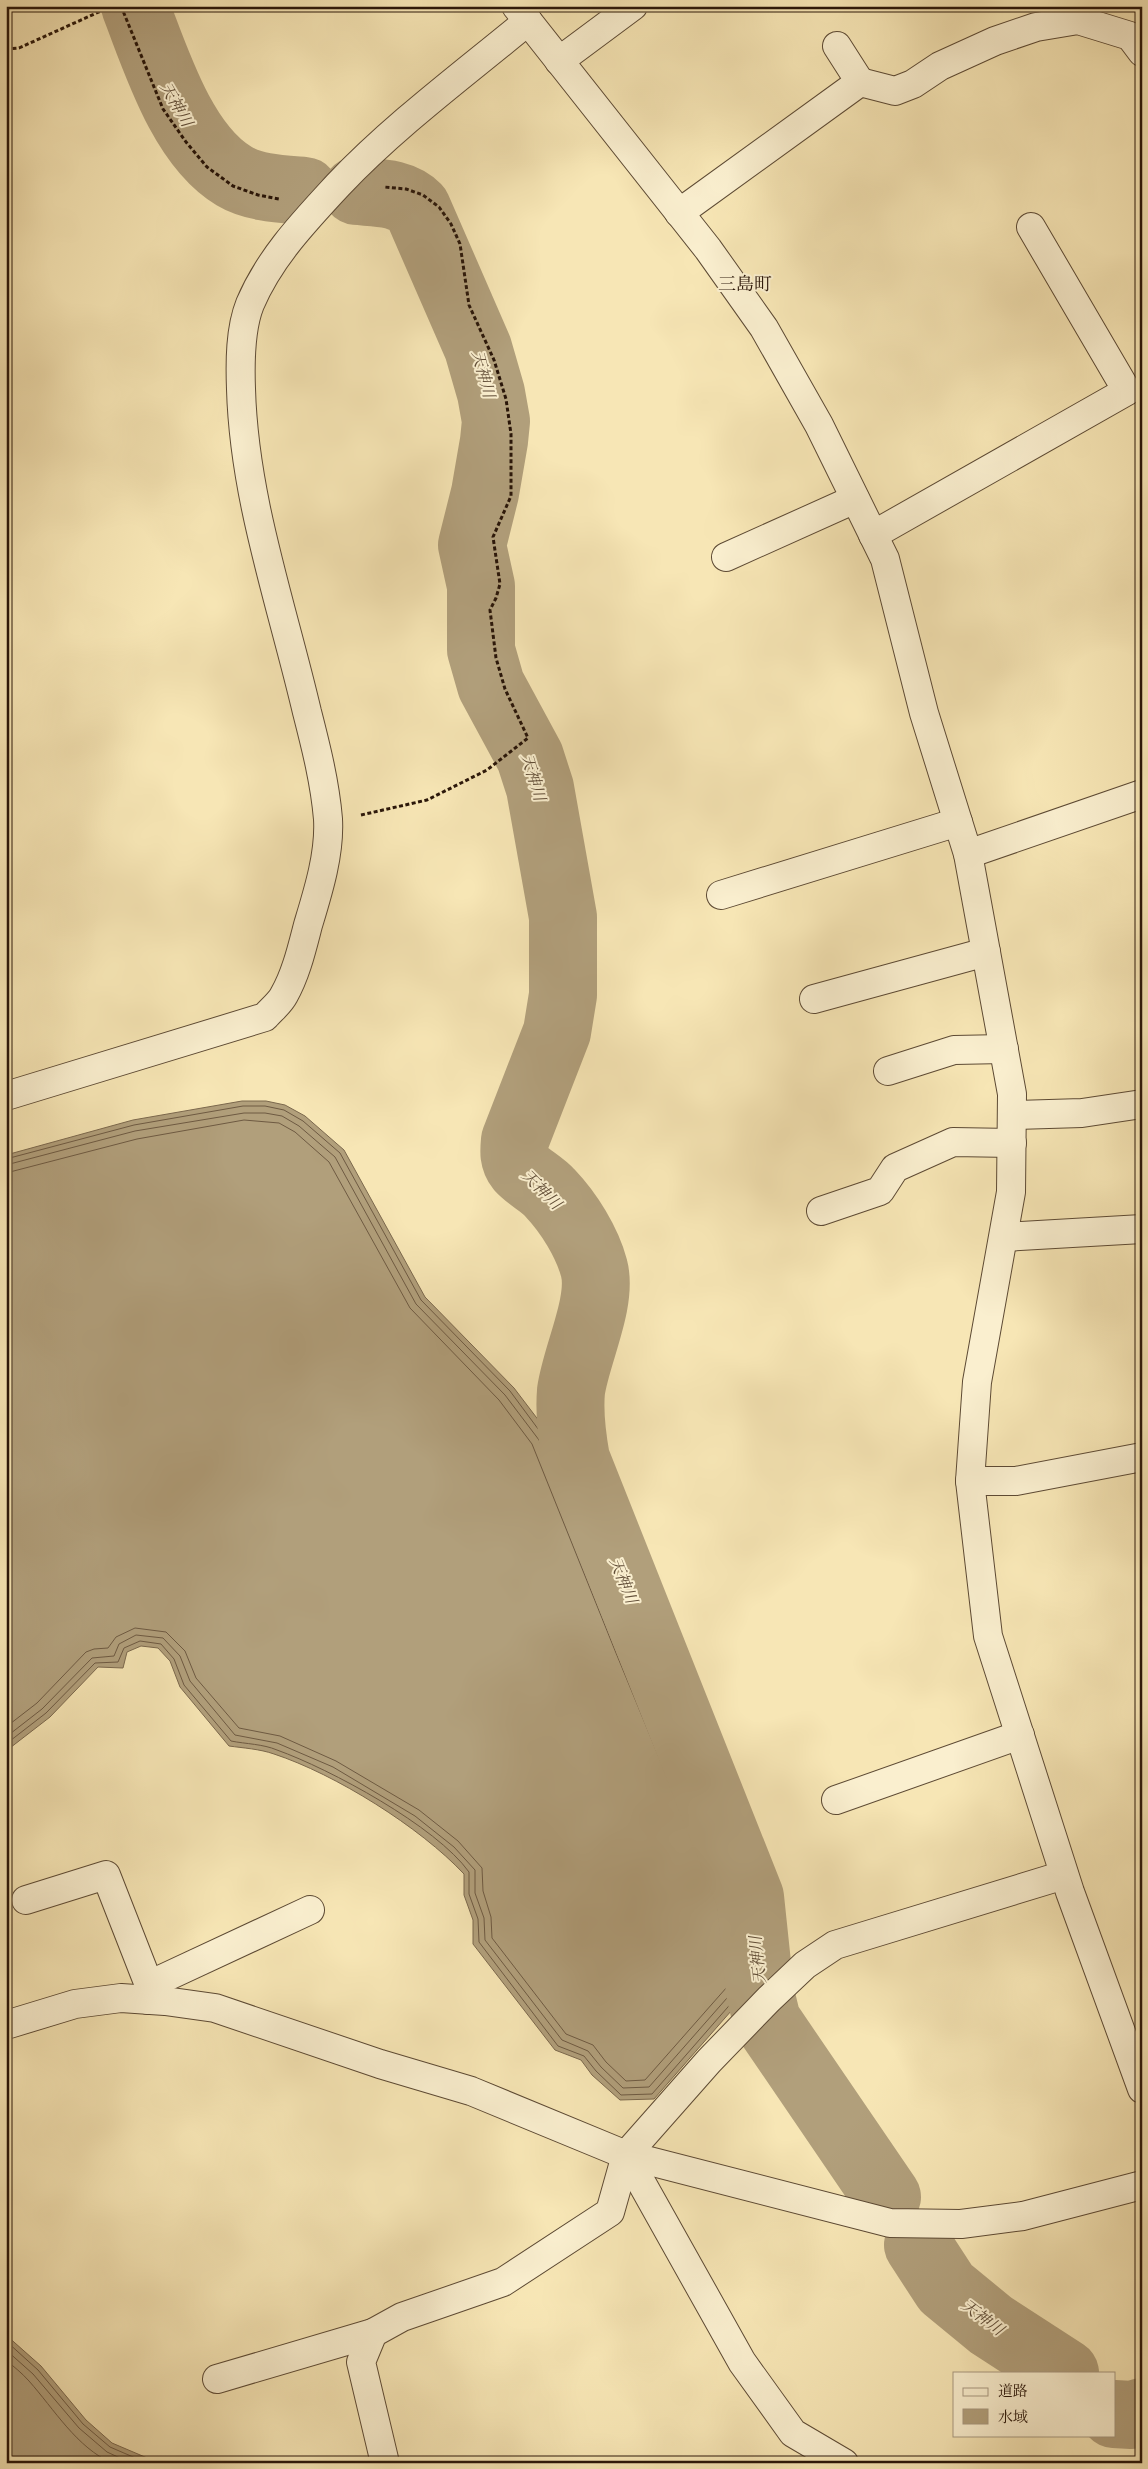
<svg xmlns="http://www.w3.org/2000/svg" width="1148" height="2469" font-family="'Libre Caslon Text','Noto Serif JP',serif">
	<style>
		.water { fill: #b19f7b; stroke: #7b684d }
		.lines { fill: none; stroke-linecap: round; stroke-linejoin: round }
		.shore { stroke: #6e5a42; stroke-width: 1 }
		.river { stroke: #b19f7b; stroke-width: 68 }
		.minor-casing { stroke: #5d4a34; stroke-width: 30 }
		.path { stroke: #2a1609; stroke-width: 3; stroke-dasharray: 4 2.5; stroke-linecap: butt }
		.minor { stroke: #faefcf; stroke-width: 28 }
		.labels { text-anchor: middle; stroke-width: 4; stroke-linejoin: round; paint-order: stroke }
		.water-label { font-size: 16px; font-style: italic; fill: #604d37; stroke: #faefcf }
		.quarter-label { font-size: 18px; fill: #2a1609; stroke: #faefcf }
	</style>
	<rect width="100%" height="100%" fill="#f7e6b5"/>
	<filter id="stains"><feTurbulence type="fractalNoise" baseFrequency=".004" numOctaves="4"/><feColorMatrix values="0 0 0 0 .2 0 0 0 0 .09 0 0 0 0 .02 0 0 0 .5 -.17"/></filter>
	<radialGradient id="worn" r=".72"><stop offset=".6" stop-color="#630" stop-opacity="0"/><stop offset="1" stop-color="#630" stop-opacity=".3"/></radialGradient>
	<g class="water">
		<path d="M242 1101H266L285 1105 305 1116 344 1150 425 1297 514 1388 549 1434 633 1646 723 1859 736 1894 746 1994 654 2099 620 2100 592 2075 581 2060 555 2050 473 1944V1920L464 1895V1874C420 1827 335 1774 274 1754 260 1749 243 1748 229 1746L180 1687 170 1661 158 1648 141 1646 127 1652 123 1668 98 1667 50 1717 6 1751V1155L133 1120Z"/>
		<path d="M6 2335 41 2366 86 2420 112 2443 159 2463H6Z"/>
	</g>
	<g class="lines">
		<g class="shore">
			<path d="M6 1159 134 1125 243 1106H265L284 1110 303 1121 340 1153 421 1300 510 1391 544 1437 629 1648 719 1861 731 1895 741 1992 652 2094 621 2095 596 2071 584 2056 558 2046 479 1942 478 1919 469 1894V1872C436 1826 330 1769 277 1750 263 1744 246 1744 231 1741L184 1685 174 1659 161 1644 140 1641 124 1648 118 1662 95 1663 46 1713 6 1744"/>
			<path d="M6 1165 135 1131 244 1113H265L282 1116 299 1126 335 1157 416 1304 505 1395 539 1440 623 1651 713 1863 725 1897 734 1990 649 2087 623 2088 601 2067 588 2051 562 2040 485 1940 484 1918 475 1893V1870L454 1847 415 1816 333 1767 277 1743 235 1735 190 1681 180 1656 163 1638 136 1635 119 1644 114 1656 92 1658 42 1709 6 1737"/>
			<path d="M6 1173 137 1139 244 1120 279 1123 295 1132 329 1162 410 1308 499 1400 532 1444 616 1653 717 1898 727 1987 645 2080 626 2081 606 2062 593 2045 566 2034 492 1938 491 1917 483 1891 482 1868 458 1841 419 1810 336 1761 280 1736 239 1728 196 1678 185 1651 166 1632 135 1628 116 1637 108 1648 94 1649 86 1652 37 1703 6 1727"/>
			<path d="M6 2341 38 2370 83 2424 110 2447 147 2463"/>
			<path d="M6 2350 33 2374 79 2428 107 2452 131 2463"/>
			<path d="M6 2360C14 2367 22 2373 29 2381 54 2409 77 2448 112 2463"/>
		</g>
		<g class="river">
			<path d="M135 6C156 60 182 145 234 176 254 188 282 189 305 191"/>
			<path d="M356 191C378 193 401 192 417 208L478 348 491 393 496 421 494 441 485 493 472 545 481 586V650L491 685 530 757 540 788 563 917V995L557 1032 515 1140C514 1151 513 1159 520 1168 529 1178 541 1183 550 1193 569 1213 587 1242 594 1268 603 1302 576 1355 571 1391 569 1414 572 1437 576 1459L750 1897 760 1992 767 2021 887 2197"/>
			<path d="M918 2245 946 2288 991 2325 1065 2373"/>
			<path d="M1114 2414 1132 2415 1142 2412"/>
		</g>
		<defs>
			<g id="minor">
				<path d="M516 6 708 249 764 328 819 425 885 559 924 713 968 854 1012 1094 1011 1192 977 1382 970 1481 988 1636 1070 1892 1142 2089"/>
				<path d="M837 46 860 82"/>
				<path d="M559 61 633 6"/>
				<path d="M679 213 860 82 895 91 913 84 940 66 995 41 1036 27 1078 20 1130 36 1142 52"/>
				<path d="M873 535 1127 391 1031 227"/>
				<path d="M726 557 855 499"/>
				<path d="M968 854 1142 794"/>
				<path d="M721 895 958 822"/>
				<path d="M814 999 986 952"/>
				<path d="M888 1071 954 1050 1004 1049"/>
				<path d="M6 1096 265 1017C271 1010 280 1003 284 995 296 974 302 948 308 925 318 892 330 854 328 819 325 783 316 747 307 712 282 605 244 499 241 389 240 362 240 329 250 304 270 257 304 222 338 185 395 125 464 74 528 21"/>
				<path d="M1012 1115 1082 1113 1142 1104"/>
				<path d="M821 1211 880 1191 895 1168 953 1142 1012 1143"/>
				<path d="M1004 1237 1142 1229"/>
				<path d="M970 1481H1016L1142 1457"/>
				<path d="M836 1800 1020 1735"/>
				<path d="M26 1900 106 1875 149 1985 148 2000"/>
				<path d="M149 1985 310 1910"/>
				<path d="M6 2025 75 2004 121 1998 165 2001 215 2008 380 2064 471 2091 626 2155 890 2223 961 2224 1023 2216 1142 2185"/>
				<path d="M626 2155 742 2362 793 2433 844 2463"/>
				<path d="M217 2379 373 2333"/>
				<path d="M385 2463 361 2362 373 2333 402 2317 503 2282 610 2212 626 2155 709 2061 769 1999 805 1965 835 1945 1064 1875"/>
			</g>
		</defs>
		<use href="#minor" class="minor-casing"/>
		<g class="path">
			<path d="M121 6 163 109 186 142 207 167 233 186 258 195 279 199"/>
			<path d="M6 49 19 48 112 6"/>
			<path d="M361 815 427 800 487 770 528 738 505 689 496 658 490 610 496 598 500 584 493 537 511 496V434L506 399 494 360 469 305 460 244 451 224 439 207 423 195 406 189 384 187"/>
		</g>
		<use href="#minor" class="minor"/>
	</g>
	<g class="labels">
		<g class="water-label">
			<text transform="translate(177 104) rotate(60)" y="6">天神川</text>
			<text transform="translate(484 374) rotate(75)" y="6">天神川</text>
			<text transform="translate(534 777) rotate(73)" y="6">天神川</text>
			<text transform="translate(542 1189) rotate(45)" y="6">天神川</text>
			<text transform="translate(624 1580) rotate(68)" y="6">天神川</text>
			<text transform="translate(757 1960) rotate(-96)" y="6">天神川</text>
			<text transform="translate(983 2317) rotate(37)" y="6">天神川</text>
		</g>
		<g class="quarter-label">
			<text x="745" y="290">三島町</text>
		</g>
	</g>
	<rect width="1148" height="2469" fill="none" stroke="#f7e6b5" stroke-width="25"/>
	<rect x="8" y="8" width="1133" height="2454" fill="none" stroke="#2a1609" stroke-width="2.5"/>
	<rect x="12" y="12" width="1123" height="2444" fill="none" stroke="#2a1609"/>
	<rect x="953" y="2372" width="162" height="65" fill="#faefcf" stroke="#a79880"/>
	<rect x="963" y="2388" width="25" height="8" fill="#faefcf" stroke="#a79880"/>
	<text x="998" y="2396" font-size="15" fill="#2a1609">道路</text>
	<rect x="963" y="2409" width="25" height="15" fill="#b19f7b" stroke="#a79880"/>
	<text x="998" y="2422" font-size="15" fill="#2a1609">水域</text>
	<rect width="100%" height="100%" filter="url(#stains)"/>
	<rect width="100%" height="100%" fill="url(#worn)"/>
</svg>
